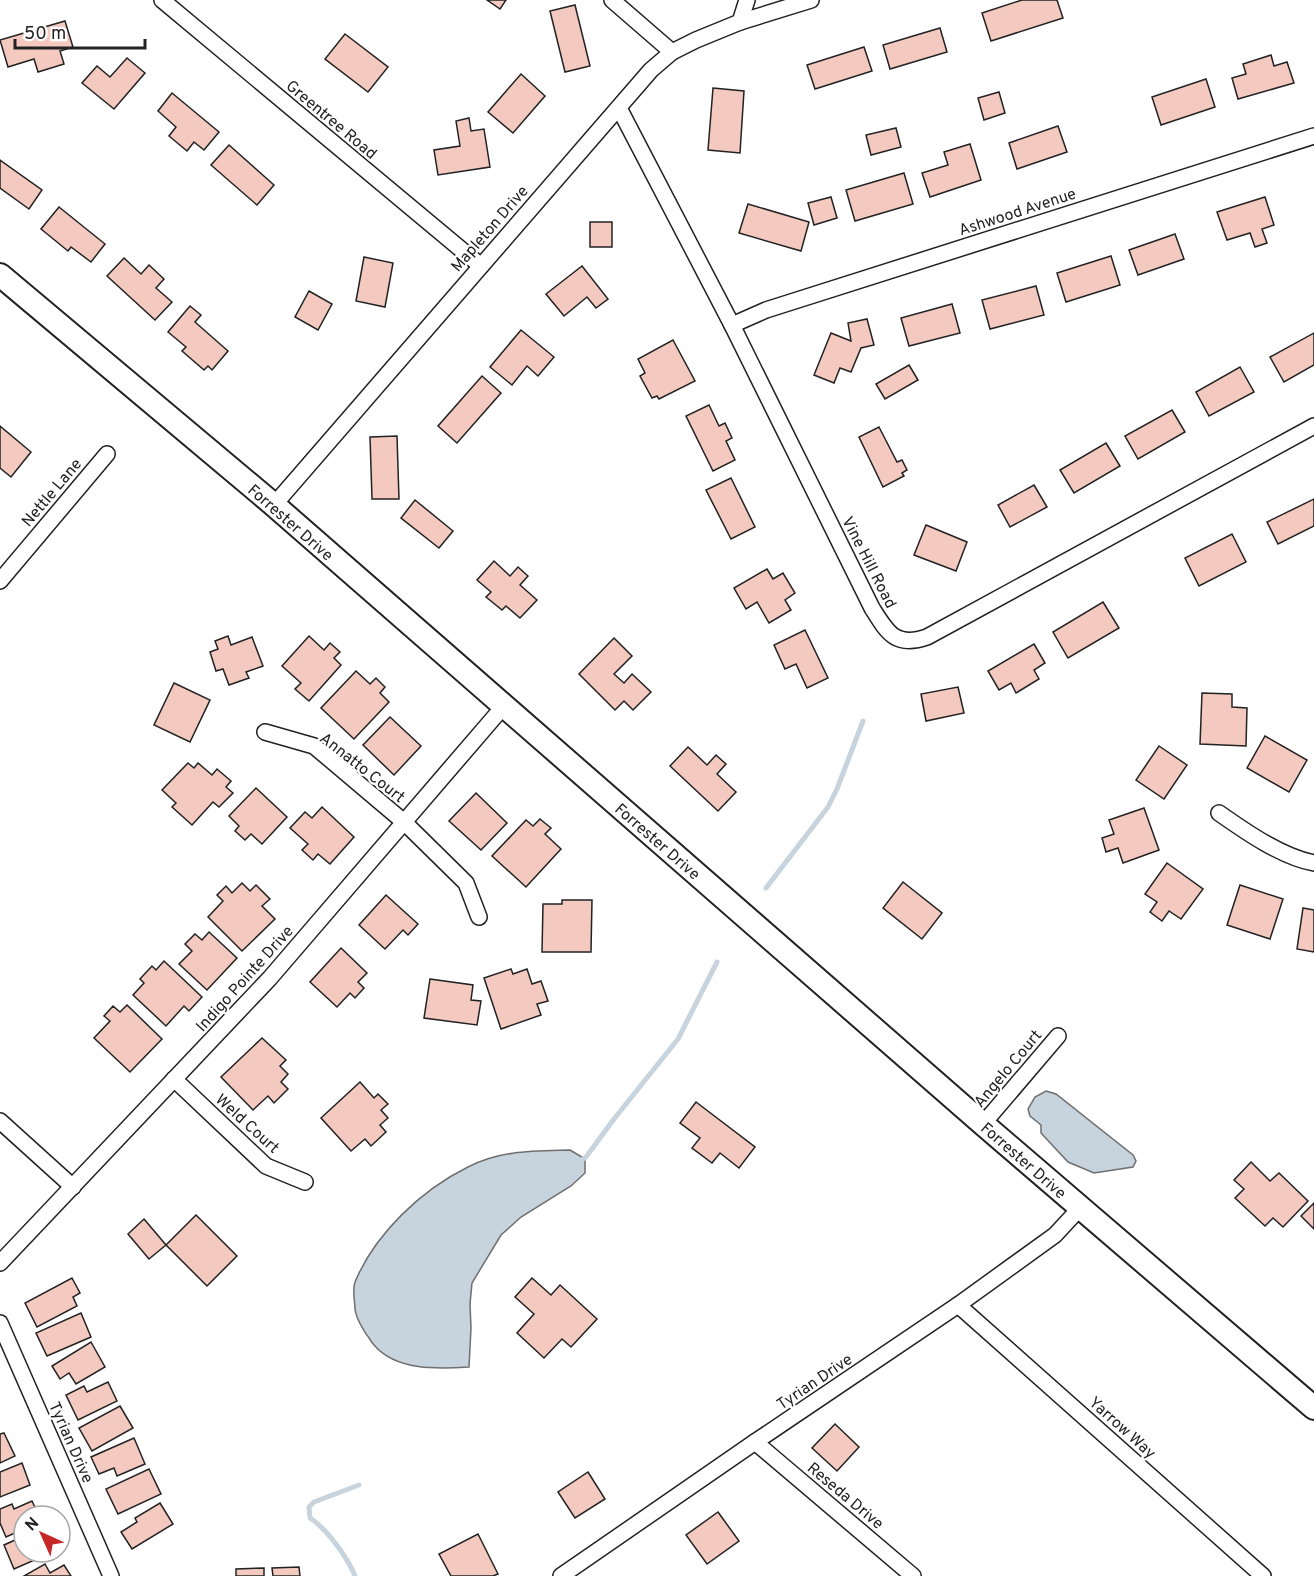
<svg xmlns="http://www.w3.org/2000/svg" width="1314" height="1576" font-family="Overpass,sans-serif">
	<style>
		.water { fill: #c7d3dd; stroke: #6f6f6f; stroke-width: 1.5 }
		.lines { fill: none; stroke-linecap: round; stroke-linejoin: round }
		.stream { stroke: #c7d3dd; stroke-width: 5 }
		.building { fill: #f3c9c0; stroke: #222; stroke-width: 1.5 }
		.street-casing { stroke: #222; stroke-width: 18 }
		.secondary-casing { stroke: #222; stroke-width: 26 }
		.street { stroke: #fff; stroke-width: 15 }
		.secondary { stroke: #fff; stroke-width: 22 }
		.labels { text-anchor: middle; stroke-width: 4.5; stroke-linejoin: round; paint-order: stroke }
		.street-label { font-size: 16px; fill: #222; stroke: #fff }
	</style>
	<rect width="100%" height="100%" fill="#fff"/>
	<g class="water">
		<path d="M1046 1091 1056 1094 1133 1155 1136 1161 1133 1167 1094 1173 1068 1162 1041 1133V1125L1030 1116 1028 1109 1035 1097Z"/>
		<path d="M570 1150 585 1159V1173L571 1186 521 1217 501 1235 472 1283 470 1304 471 1328 469 1367C438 1369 396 1371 374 1345 371 1342 369 1337 366 1334 361 1325 356 1319 355 1309 355 1301 352 1290 355 1282 375 1234 421 1190 468 1167 501 1150 534 1151 570 1150Z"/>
	</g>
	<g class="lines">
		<g class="stream">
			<path d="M766 888 828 807 837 789 863 721"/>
			<path d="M580 1161 586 1157 614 1119 678 1039 717 962"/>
			<path d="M355 1576C348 1558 326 1528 310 1518L309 1507 314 1502 359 1485"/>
		</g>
	</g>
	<g class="building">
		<path d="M487 0H506L500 9Z"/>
		<path d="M1022 0H1057L1063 18 991 41 982 13Z"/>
		<path d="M575 5 590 66 565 72 550 11Z"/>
		<path d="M65 21 73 47 60 51 64 64 38 72 34 59 8 67 0 40Z"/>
		<path d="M940 28 947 52 890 69 883 45Z"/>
		<path d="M345 34 388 67 368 92 325 59Z"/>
		<path d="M864 47 872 71 815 89 807 65Z"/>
		<path d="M1271 55 1274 66 1287 62 1294 83 1238 99 1232 78 1246 74 1243 64Z"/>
		<path d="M127 58 145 73 114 109 82 83 97 66 110 77Z"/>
		<path d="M521 74 545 96 513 133 488 112Z"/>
		<path d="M1206 79 1215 107 1161 125 1152 97Z"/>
		<path d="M713 88 744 91 740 153 708 150Z"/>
		<path d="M999 92 1005 113 984 120 978 98Z"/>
		<path d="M172 93 219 132 204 150 194 142 187 151 169 136 176 127 158 111Z"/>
		<path d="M469 118 471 131 484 129 490 167 438 175 434 150 460 146 456 121Z"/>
		<path d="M1058 126 1067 152 1017 169 1009 143Z"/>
		<path d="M896 128 901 147 871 155 866 135Z"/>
		<path d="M970 144 981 180 930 197 922 173 948 165 944 152Z"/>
		<path d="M229 145 274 185 257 205 211 165Z"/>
		<path d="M0 160 42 190 29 209 0 188Z"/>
		<path d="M904 173 913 204 855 221 846 190Z"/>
		<path d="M831 197 837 218 814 225 808 203Z"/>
		<path d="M1265 197 1274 225 1262 229 1267 243 1255 247 1250 233 1227 240 1217 212Z"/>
		<path d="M748 204 809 222 801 251 739 233Z"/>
		<path d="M59 207 105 244 91 262 71 247 68 251 41 229Z"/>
		<rect x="590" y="222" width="22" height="25"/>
		<path d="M1175 234 1184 259 1138 275 1129 250Z"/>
		<path d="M1111 256 1120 285 1066 302 1057 273Z"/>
		<path d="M364 257 393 263 385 307 356 301Z"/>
		<path d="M124 258 141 274 149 265 164 279 156 288 172 302 155 320 107 276Z"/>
		<path d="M582 266 608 299 596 308 587 297 564 316 546 294Z"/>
		<path d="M1036 286 1044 315 990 329 982 300Z"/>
		<path d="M309 291 332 304 318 330 295 317Z"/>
		<path d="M952 304 960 333 909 346 901 318Z"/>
		<path d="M190 306 201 315 195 322 228 351 212 370 208 366 204 370 182 351 186 347 168 332Z"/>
		<path d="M867 319 874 345 861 348 851 372 840 368 834 383 814 375 831 333 851 341 848 323Z"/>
		<path d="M521 330 554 357 538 376 527 366 512 385 490 367Z"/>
		<path d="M1314 333V365L1284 382 1270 357Z"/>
		<path d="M673 340 695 381 659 399 657 396 652 398 640 376 645 373 638 359Z"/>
		<path d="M909 365 918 380 885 399 876 384Z"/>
		<path d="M1240 367 1254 392 1209 416 1196 392Z"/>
		<path d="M482 376 501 393 457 443 438 426Z"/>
		<path d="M709 405 719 426 725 423 732 438 726 441 735 460 713 471 686 416Z"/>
		<path d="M1172 410 1185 432 1138 459 1125 436Z"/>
		<path d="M0 426 31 452 11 477 0 468Z"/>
		<path d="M879 427 897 462 902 460 907 470 902 473 904 476 883 487 859 437Z"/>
		<path d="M397 436 399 499H372L370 437Z"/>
		<path d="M1106 443 1120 466 1074 493 1060 470Z"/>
		<path d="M731 478 755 527 731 539 706 490Z"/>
		<path d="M1034 485 1047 507 1010 527 998 505Z"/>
		<path d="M1314 499V526L1278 544 1267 522Z"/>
		<path d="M415 500 453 531 439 548 401 518Z"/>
		<path d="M926 525 967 542 956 571 914 555Z"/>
		<path d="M1232 534 1246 562 1199 586 1185 558Z"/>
		<path d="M494 561 510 576 518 567 528 576 520 585 537 600 520 618 506 606 502 610 486 597 491 592 477 580Z"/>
		<path d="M767 569 773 579 783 573 795 593 785 600 791 610 769 623 757 602 746 609 734 588Z"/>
		<path d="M1103 602 1119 628 1068 658 1053 632Z"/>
		<path d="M805 630 828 678 807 688 796 664 785 669 774 645Z"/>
		<path d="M228 636 231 645 252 637 263 666 246 672 249 678 229 685 223 669 216 671 210 652 218 649 215 641Z"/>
		<path d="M309 636 324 650 330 643 340 652 334 658 341 665 309 701 295 689 301 683 282 666Z"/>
		<path d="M614 638 632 656 614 674 624 683 632 674 651 692 633 710 624 701 615 710 579 674Z"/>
		<path d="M1034 644 1045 663 1034 670 1039 679 1016 693 1011 683 999 690 988 671Z"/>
		<path d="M356 671 370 684 376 678 385 687 380 693 389 702 354 739 321 708Z"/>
		<path d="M174 683 210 700 190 742 154 725Z"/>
		<path d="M958 687 964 713 926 721 921 694Z"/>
		<path d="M1202 693 1232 694V707L1247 708 1246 746 1200 744Z"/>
		<path d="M390 717 421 746 394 775 363 745Z"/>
		<path d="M1265 736 1307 760 1289 792 1247 768Z"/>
		<path d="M1159 746 1187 765 1164 799 1136 780Z"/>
		<path d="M688 747 707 765 716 755 726 764 717 774 736 792 718 811 670 766Z"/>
		<path d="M188 763 194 768 198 763 212 775 217 769 231 781 226 787 233 793 219 807 213 802 192 825 172 807 176 803 162 790Z"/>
		<path d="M256 788 287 817 262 844 251 834 245 840 235 831 239 826 229 816Z"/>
		<path d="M476 793 507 823 481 850 449 821Z"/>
		<path d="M322 807 354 837 330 864 318 854 313 860 302 850 308 844 290 828 305 812 312 818Z"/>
		<path d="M1144 808 1159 850 1123 863 1118 848 1106 852 1102 838 1114 834 1109 820Z"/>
		<path d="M540 819 551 828 545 834 561 849 526 887 492 856 526 820 533 826Z"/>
		<path d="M1167 863 1203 889 1181 919 1169 911 1162 921 1150 912 1157 902 1145 894Z"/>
		<path d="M903 882 942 913 922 939 883 908Z"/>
		<path d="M242 883 250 891 256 885 270 899 262 906 275 919 242 951 208 917 223 901 217 895 226 886 232 893Z"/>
		<path d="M1240 885 1283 899 1270 939 1227 925Z"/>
		<path d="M386 895 418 924 408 935 403 930 385 949 359 925Z"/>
		<path d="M562 900H592L591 952H542L543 904H562Z"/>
		<path d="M1303 908 1314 910V952L1297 949Z"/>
		<path d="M209 932 237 958 207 990 179 964 192 951 185 944 195 934 202 940Z"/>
		<path d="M341 948 367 973 358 982 364 988 355 998 350 993 337 1007 310 982Z"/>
		<path d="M164 961 202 997 189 1011 184 1006 166 1026 133 995 144 983 140 979 152 966 156 970Z"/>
		<path d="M511 969 513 974 527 969 532 984 541 981 548 1001 537 1004 541 1015 501 1029 484 978Z"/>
		<path d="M430 979 473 985 471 1000 481 1001 477 1025 424 1018Z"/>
		<path d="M127 1005 162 1039 130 1072 94 1038 110 1021 104 1016 113 1006 120 1012Z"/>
		<path d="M262 1038 286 1060 280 1066 288 1074 281 1082 288 1089 274 1103 268 1096 253 1110 221 1077Z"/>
		<path d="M360 1082 374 1098 378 1094 388 1104 381 1110 388 1118 380 1125 386 1132 371 1146 365 1139 351 1151 321 1118Z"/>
		<path d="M696 1102 755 1147 739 1168 720 1153 712 1163 692 1148 700 1138 680 1123Z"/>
		<path d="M1251 1162 1270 1181 1279 1173 1308 1201 1283 1227 1273 1218 1265 1226 1235 1198 1244 1189 1234 1180Z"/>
		<path d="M1314 1203V1229L1301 1216Z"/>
		<path d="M196 1215 237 1256 207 1286 166 1245Z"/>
		<path d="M144 1219 166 1245 149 1259 128 1234Z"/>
		<path d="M72 1278 80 1293 73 1297 77 1306 37 1327 25 1303Z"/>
		<path d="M532 1278 551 1295 560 1285 597 1319 571 1347 562 1339 544 1358 517 1333 534 1314 515 1297Z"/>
		<path d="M81 1313 91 1337 47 1356 36 1333Z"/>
		<path d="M91 1342 105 1367 76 1384 69 1373 60 1379 52 1366Z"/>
		<path d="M108 1382 117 1401 78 1420 66 1395 84 1386 87 1392Z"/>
		<path d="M120 1406 133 1428 92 1451 79 1428Z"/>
		<path d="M835 1424 859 1447 837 1471 812 1448Z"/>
		<path d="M4 1433 15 1456 0 1463V1434Z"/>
		<path d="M134 1438 145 1464 117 1476 114 1468 99 1474 91 1457Z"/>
		<path d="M22 1463 30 1485 0 1497V1472Z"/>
		<path d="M149 1469 161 1494 118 1514 106 1489Z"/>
		<path d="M588 1472 605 1499 575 1518 558 1492Z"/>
		<path d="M32 1501 39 1516H24V1529L6 1537 0 1523V1509L12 1504 14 1509Z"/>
		<path d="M160 1503 173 1524 132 1549 121 1532 137 1522 135 1518Z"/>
		<path d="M718 1512 739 1541 707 1564 686 1535Z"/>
		<path d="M478 1534 498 1574 493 1576H451L439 1554Z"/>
		<path d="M24 1536V1552H44L46 1555 14 1569 4 1545Z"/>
		<path d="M45 1564 50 1573 64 1565 71 1576H24Z"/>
		<path d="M299 1567 300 1576H273L272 1568Z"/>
		<path d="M264 1568V1576H236V1569Z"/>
	</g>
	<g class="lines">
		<defs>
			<g id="street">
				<path d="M162 0 481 266"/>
				<path d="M612 0 672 52"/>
				<path d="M740 22 811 0"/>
				<path d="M619 108 732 325 872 608C887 632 895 648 927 637L1314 426"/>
				<path d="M732 325 766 310 1314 136"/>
				<path d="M274 505 651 70 672 52 696 40 740 22 747 0"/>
				<path d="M0 581 107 454"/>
				<path d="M265 732 314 746 404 822 466 883 479 917"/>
				<path d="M1219 813C1246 832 1282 857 1314 863"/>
				<path d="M174 1079 266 1166 305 1182"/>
				<path d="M0 1121 73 1187"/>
				<path d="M983 1124 1058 1036"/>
				<path d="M0 1263 270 978 503 707"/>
				<path d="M958 1305 1263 1576"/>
				<path d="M0 1323 111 1576"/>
				<path d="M755 1442 913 1576"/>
				<path d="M561 1576 755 1442 958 1305 1055 1235 1080 1208"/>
			</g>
			<path id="secondary" d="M0 275 274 505 983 1124 1314 1408"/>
		</defs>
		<use href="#street" class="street-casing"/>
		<use href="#secondary" class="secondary-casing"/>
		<use href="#street" class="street"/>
		<use href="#secondary" class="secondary"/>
	</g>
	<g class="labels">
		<g class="street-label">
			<text transform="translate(332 119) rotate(40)" y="6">Greentree Road</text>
			<text transform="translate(1017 211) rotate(-18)" y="6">Ashwood Avenue</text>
			<text transform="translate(489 228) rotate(-49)" y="6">Mapleton Drive</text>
			<text transform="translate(51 492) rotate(-50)" y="6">Nettle Lane</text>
			<text transform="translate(291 522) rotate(41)" y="6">Forrester Drive</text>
			<text transform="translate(870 562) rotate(63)" y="6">Vine Hill Road</text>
			<text transform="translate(363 767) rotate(38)" y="6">Annatto Court</text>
			<text transform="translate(658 841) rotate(41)" y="6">Forrester Drive</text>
			<text transform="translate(244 978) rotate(-48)" y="6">Indigo Pointe Drive</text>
			<text transform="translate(1007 1068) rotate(-50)" y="6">Angelo Court</text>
			<text transform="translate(248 1123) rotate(42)" y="6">Weld Court</text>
			<text transform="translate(1024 1160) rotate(41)" y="6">Forrester Drive</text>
			<text transform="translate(814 1381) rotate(-34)" y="6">Tyrian Drive</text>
			<text transform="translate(1123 1427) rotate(42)" y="6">Yarrow Way</text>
			<text transform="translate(72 1442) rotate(66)" y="6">Tyrian Drive</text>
			<text transform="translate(846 1495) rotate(40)" y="6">Reseda Drive</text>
		</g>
	</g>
	<g transform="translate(42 1534) rotate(315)"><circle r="28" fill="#ffffff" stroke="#a7a7a7" stroke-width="1.5"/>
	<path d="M0-4.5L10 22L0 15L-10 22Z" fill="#c62828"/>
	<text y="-9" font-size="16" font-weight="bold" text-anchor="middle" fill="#222222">N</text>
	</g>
	<path d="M15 39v9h130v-9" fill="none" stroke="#222222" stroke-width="3"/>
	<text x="24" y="39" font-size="18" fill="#222222" stroke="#ffffff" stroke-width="4.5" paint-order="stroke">50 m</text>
</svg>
